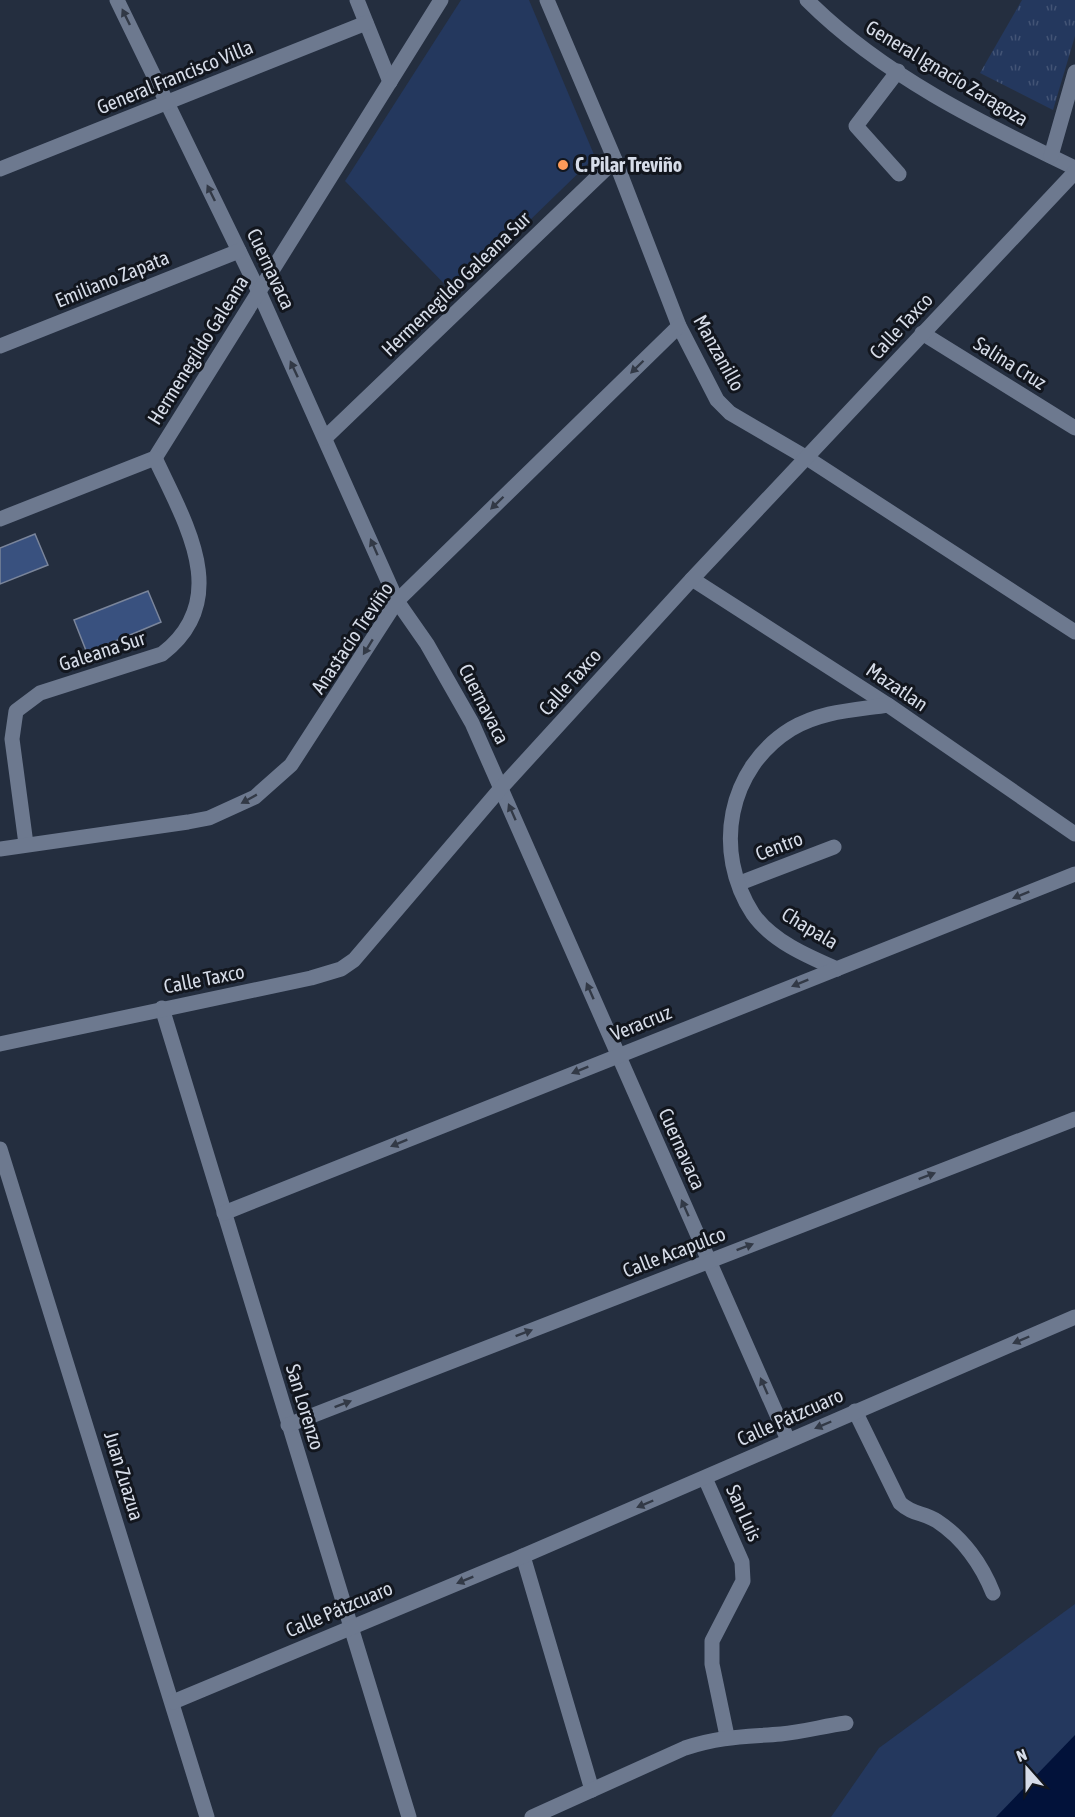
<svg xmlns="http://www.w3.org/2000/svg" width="1075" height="1817" font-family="'Asap Condensed',sans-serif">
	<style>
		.grass { fill: url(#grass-tufts) }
		.park { fill: #24385e }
		.water { fill: #02123a }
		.building { fill: #39517f; stroke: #7a859b; stroke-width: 1.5 }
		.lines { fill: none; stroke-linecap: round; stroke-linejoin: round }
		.minor { stroke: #6d798f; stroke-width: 15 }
		.oneway { fill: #323946 }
		.poi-dot { fill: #fe9b59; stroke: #12161e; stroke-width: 2 }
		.labels { text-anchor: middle; stroke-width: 6; stroke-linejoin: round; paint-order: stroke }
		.street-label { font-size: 20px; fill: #d6dce8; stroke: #12161e }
		.poi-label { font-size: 20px; font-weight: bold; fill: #d6dce8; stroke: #12161e; text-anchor: start }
	</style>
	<defs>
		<pattern id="grass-tufts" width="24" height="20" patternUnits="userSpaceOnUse" patternTransform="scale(1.5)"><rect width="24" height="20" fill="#24385e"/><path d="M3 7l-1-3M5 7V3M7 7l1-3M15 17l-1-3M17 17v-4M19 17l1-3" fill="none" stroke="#435475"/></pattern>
	</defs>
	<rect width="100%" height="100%" fill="#242e3f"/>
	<path class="grass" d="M1022 0H1075V36L1053 110 980 73Z"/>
	<g class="park">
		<path d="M461 0H529L595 157 454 294 345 181Z"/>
		<path d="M1075 1604V1817H831L879 1748Z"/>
	</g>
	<path class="water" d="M1075 1735V1817H996Z"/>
	<g class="building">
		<path d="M35 534 48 565 0 584V548Z"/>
		<path d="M148 591 161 622 87 653 74 620Z"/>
	</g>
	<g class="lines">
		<g class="minor">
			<path d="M117 0 259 292 397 601 427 644 472 723 788 1440"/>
			<path d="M357 0 390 82"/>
			<path d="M547 0 615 160 679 326 717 400 730 413 807 458 1075 632"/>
			<path d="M807 0C882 75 981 123 1075 168"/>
			<path d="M898 71 856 126 899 174"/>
			<path d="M1051 156 1075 72"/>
			<path d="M0 169 366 23"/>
			<path d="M922 333 1075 428"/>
			<path d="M0 346 239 251"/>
			<path d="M325 438 615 160"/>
			<path d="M0 519 155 458 441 0"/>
			<path d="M692 579 888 705 1075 834"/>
			<path d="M26 844 12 739 16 711 40 693 162 654C234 599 184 521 155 458"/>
			<path d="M0 849 188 822 209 818 255 797 291 765 397 601 679 326"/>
			<path d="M740 883 834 847"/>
			<path d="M837 969C807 956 772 941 753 914 712 851 728 768 791 729 821 711 855 710 888 705"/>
			<path d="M162 1008 409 1817"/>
			<path d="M0 1044 311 978 341 969 354 960 501 788 692 579 1075 172"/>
			<path d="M0 1149 207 1817"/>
			<path d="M224 1213 1075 874"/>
			<path d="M855 1411 900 1503C913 1515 923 1512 937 1521 963 1538 982 1565 993 1593"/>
			<path d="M288 1425 1075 1119"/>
			<path d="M705 1478 742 1562 743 1581 712 1641V1664L727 1736"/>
			<path d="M523 1556 592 1790"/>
			<path d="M173 1702 523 1556 1075 1317"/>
			<path d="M532 1817 685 1748C722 1736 744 1737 781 1734 803 1732 824 1726 846 1723"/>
		</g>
	</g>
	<defs><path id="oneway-solid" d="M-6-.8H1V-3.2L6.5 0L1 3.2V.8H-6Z" transform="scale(1.5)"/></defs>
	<g class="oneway">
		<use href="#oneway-solid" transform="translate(126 17) rotate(-116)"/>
		<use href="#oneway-solid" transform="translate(211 193) rotate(-116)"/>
		<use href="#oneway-solid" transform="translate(637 367) rotate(136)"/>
		<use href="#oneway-solid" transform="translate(294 369) rotate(-115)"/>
		<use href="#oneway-solid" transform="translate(497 503) rotate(136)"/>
		<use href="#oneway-solid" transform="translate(374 547) rotate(-114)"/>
		<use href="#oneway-solid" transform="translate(368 647) rotate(122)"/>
		<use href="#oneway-solid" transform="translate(249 799) rotate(151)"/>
		<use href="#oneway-solid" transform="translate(512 812) rotate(-114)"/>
		<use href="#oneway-solid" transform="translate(1021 895) rotate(158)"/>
		<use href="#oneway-solid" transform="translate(800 983) rotate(158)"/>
		<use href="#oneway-solid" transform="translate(590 991) rotate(-114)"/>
		<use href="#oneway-solid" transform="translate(580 1070) rotate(158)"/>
		<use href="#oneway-solid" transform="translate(399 1143) rotate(158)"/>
		<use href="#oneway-solid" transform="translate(927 1176) rotate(-21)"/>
		<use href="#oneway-solid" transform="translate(685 1208) rotate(-114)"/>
		<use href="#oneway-solid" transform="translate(745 1247) rotate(-21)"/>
		<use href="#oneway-solid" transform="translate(524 1333) rotate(-21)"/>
		<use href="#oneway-solid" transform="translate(1021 1340) rotate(157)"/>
		<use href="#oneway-solid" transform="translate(764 1386) rotate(-114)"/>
		<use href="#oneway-solid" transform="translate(343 1404) rotate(-21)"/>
		<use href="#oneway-solid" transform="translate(823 1425) rotate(157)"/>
		<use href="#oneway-solid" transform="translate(645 1504) rotate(157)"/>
		<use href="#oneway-solid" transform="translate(465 1580) rotate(158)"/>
	</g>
	<circle class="poi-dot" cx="563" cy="165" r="6"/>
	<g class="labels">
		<g class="street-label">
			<text transform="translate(947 73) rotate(31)" y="7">General Ignacio Zaragoza</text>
			<text transform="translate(175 77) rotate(-22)" y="7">General Francisco Villa</text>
			<text transform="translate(271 269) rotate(65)" y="7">Cuernavaca</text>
			<text transform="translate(112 279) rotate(-22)" y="7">Emiliano Zapata</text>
			<text transform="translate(456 284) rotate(-44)" y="7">Hermenegildo Galeana Sur</text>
			<text transform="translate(901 326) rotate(-47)" y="7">Calle Taxco</text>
			<text transform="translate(198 350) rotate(-58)" y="7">Hermenegildo Galeana</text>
			<text transform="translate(719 353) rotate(61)" y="7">Manzanillo</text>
			<text transform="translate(1010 363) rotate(32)" y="7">Salina Cruz</text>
			<text transform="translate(352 638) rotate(-56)" y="7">Anastacio Treviño</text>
			<text transform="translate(102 651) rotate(-18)" y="7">Galeana Sur</text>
			<text transform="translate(570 682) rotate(-48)" y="7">Calle Taxco</text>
			<text transform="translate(897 687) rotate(34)" y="7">Mazatlan</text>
			<text transform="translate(484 704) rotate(63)" y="7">Cuernavaca</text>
			<text transform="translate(779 846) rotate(-21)" y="7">Centro</text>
			<text transform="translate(810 928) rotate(31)" y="7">Chapala</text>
			<text transform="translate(204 979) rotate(-11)" y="7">Calle Taxco</text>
			<text transform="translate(641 1023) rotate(-22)" y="7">Veracruz</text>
			<text transform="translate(682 1149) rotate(66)" y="7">Cuernavaca</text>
			<text transform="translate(674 1252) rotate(-21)" y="7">Calle Acapulco</text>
			<text transform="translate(305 1407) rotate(73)" y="7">San Lorenzo</text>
			<text transform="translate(790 1417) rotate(-24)" y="7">Calle Pátzcuaro</text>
			<text transform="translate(124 1476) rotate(73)" y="7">Juan Zuazua</text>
			<text transform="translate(744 1513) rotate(66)" y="7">San Luis</text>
			<text transform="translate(339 1609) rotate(-23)" y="7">Calle Pátzcuaro</text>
		</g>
		<g class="poi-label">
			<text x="575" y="172">C. Pilar Treviño</text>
		</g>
	</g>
	<g transform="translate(1027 1769) rotate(339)" stroke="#12161e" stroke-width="4.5" paint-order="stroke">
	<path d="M0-4.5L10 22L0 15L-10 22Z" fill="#d6dce8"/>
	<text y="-9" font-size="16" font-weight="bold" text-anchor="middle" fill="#d6dce8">N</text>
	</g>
</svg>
